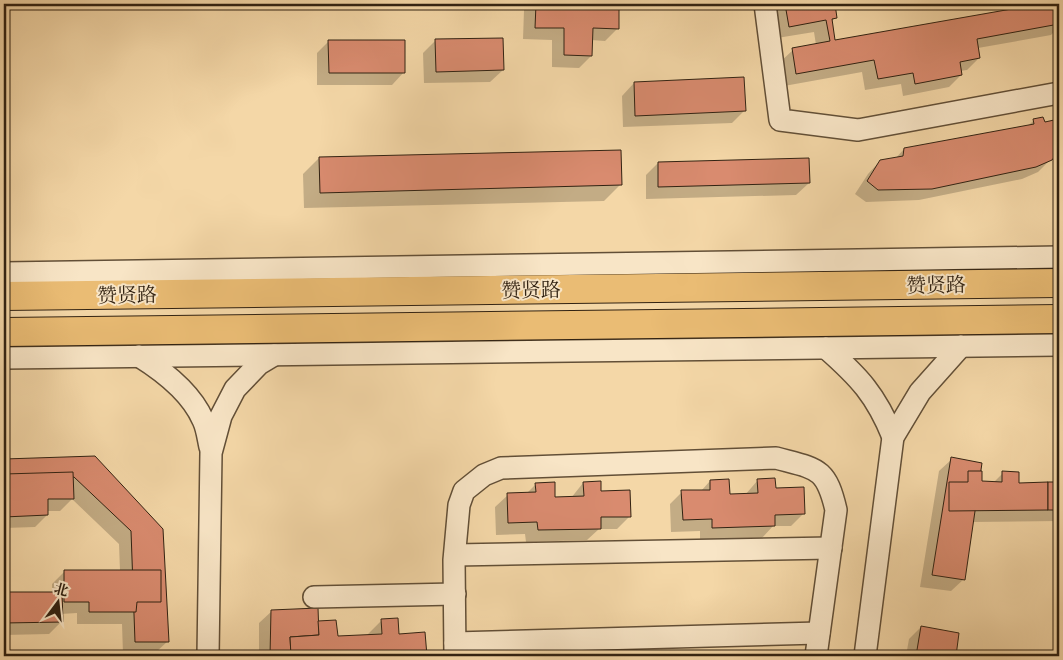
<svg xmlns="http://www.w3.org/2000/svg" width="1063" height="660" font-family="'IM FELL Great Primer','Noto Serif SC',serif">
	<style>
		.shadow { fill: #0003 }
		.building { fill: #d98b6f; stroke: #312212 }
		.lines { fill: none; stroke-linecap: round; stroke-linejoin: round }
		.minor-casing { stroke: #624f37; stroke-width: 24 }
		.major-casing { stroke: #312212; stroke-width: 30 }
		.minor { stroke: #f8e5c6; stroke-width: 21 }
		.major { stroke: #eabc74; stroke-width: 28 }
		.labels { text-anchor: middle; stroke-width: 4; stroke-linejoin: round; paint-order: stroke }
		.street-label { font-size: 20px; fill: #312212; stroke: #f8e5c6 }
	</style>
	<rect width="100%" height="100%" fill="#f4d7a7"/>
	<filter id="stains"><feTurbulence type="fractalNoise" baseFrequency=".004" numOctaves="4"/><feColorMatrix values="0 0 0 0 .2 0 0 0 0 .09 0 0 0 0 .02 0 0 0 .5 -.17"/></filter>
	<radialGradient id="worn" r=".72"><stop offset=".6" stop-color="#630" stop-opacity="0"/><stop offset="1" stop-color="#630" stop-opacity=".3"/></radialGradient>
	<g class="shadow">
		<path d="M530 4H618V28L605 41 591 40V56L579 68 552 67V40L523 39 524 10Z"/>
		<path d="M784 4H833L836 17 831 22 834 41 1047 4H1059V27L1051 35 978 48 979 58 967 70 960 71 961 75 949 87 903 96 901 84 865 90 862 72 784 86 780 62 793 50 816 45 814 32 777 38 773 15Z"/>
		<path d="M436 40 503 70 490 82 424 83 423 53Z"/>
		<path d="M329 41 404 72 392 85H317V53Z"/>
		<path d="M634 83 745 110 732 123 623 127 622 96Z"/>
		<path d="M1034 120 1051 159 1038 172 1022 179 919 200 866 202 855 194 868 174 880 161 895 159 904 149 1028 126Z"/>
		<path d="M319 158 620 185 604 201 304 208 303 174Z"/>
		<path d="M658 163 809 183 796 195 646 199V175Z"/>
		<path d="M95 457 162 529 168 641 155 653 123 654 122 624H77V613L61 614V622L49 634 4 635V594L52 593V584L65 571H120L119 544 72 499 60 511H47V515L35 527 4 528V460Z"/>
		<path d="M952 459 980 483H993L1003 473 1018 484 1055 483 1059 479V521L972 522 964 579 951 591 920 587 939 471Z"/>
		<path d="M758 480 774 489 804 513 791 526H773L762 538 700 540V531L671 532 670 504 682 492 701 491 710 481 728 496 745 495Z"/>
		<path d="M583 483 600 492 630 516 617 529H599L587 540 526 542 525 534 496 535 495 507 508 495 526 494 536 484 554 498H571Z"/>
		<path d="M272 611 317 622 336 637 366 636 381 621 398 635 424 634 425 656H259V623Z"/>
		<path d="M921 627 958 634 955 656H906L909 639Z"/>
	</g>
	<g class="building">
		<path d="M536 4H619V29L593 28 592 56 564 55V28H535Z"/>
		<path d="M785 4H835L837 18 832 19 835 40 1040 4H1059V24L977 39 980 58 960 62 962 75 915 84 913 73 878 79 874 60 796 74 792 48 830 41 826 20 789 27Z"/>
		<path d="M503 38 504 70 436 72 435 39Z"/>
		<path d="M328 40H405V73H329Z"/>
		<path d="M744 77 746 111 635 116 634 82Z"/>
		<path d="M1043 117 1045 122 1054 120 1059 136V151L1052 160 1036 167 932 189 878 190 867 181 880 160 903 156 904 148 1034 124 1033 119Z"/>
		<path d="M621 150 622 185 320 193 319 157Z"/>
		<path d="M809 158 810 183 658 187V162Z"/>
		<path d="M95 456 163 529 169 642H135L131 531 74 477 4 480V459Z"/>
		<path d="M951 457 982 463 965 580 932 575Z"/>
		<path d="M968 471H982V481L1002 482V471L1019 472V483L1048 482V510L949 511V482H968Z"/>
		<path d="M73 472 74 499H48V515L4 517V474Z"/>
		<path d="M775 478 776 488 804 487 805 514 775 515V526L712 528V519L683 520 681 490H710V480L729 479 730 494 758 493 757 479Z"/>
		<path d="M601 481V491L630 490 631 517H601V529L538 530 537 522 508 523 507 493 536 492 535 483 555 482V497L584 496 583 482Z"/>
		<rect x="1048" y="482" width="11" height="28"/>
		<path d="M64 570H161V602H137L136 612H89V602H64Z"/>
		<path d="M4 592H62L63 622 4 623Z"/>
		<path d="M318 608 319 635 290 637 291 656H270L271 610Z"/>
		<path d="M398 618 399 634 425 632 427 656H291L290 637 319 635 318 621 336 620 338 636 382 634 381 619Z"/>
		<path d="M921 626 959 633 956 656H916Z"/>
	</g>
	<g class="lines">
		<defs>
			<g id="minor">
				<path d="M765 4 780 120 858 130 1059 93"/>
				<path d="M4 273 1059 257"/>
				<path d="M826 348C859 377 876 395 893 437"/>
				<path d="M139 356C163 371 191 392 203 420 207 428 208 438 210 447"/>
				<path d="M4 358 1059 345"/>
				<path d="M455 555 831 548"/>
				<path d="M314 597 455 594"/>
				<path d="M455 643 819 633"/>
				<path d="M208 656 211 453 221 416 235 389 259 364 274 355"/>
				<path d="M455 656 454 560 459 505 464 491 484 475 501 468 776 458C817 469 826 467 836 510L816 656"/>
				<path d="M865 656 893 437 920 392 961 346"/>
			</g>
			<g id="major">
				<path d="M4 296 1059 283"/>
				<path d="M4 332 1059 319"/>
			</g>
		</defs>
		<use href="#minor" class="minor-casing"/>
		<use href="#major" class="major-casing"/>
		<use href="#minor" class="minor"/>
		<use href="#major" class="major"/>
	</g>
	<g class="labels">
		<g class="street-label">
			<text transform="translate(936 285) rotate(-1)" y="7">赞贤路</text>
			<text transform="translate(531 290) rotate(-1)" y="7">赞贤路</text>
			<text transform="translate(127 295) rotate(-1)" y="7">赞贤路</text>
		</g>
	</g>
	<rect width="1063" height="660" fill="none" stroke="#f4d7a7" stroke-width="20"/>
	<rect x="5" y="5" width="1053" height="650" fill="none" stroke="#312212" stroke-width="2.5"/>
	<rect x="10" y="10" width="1043" height="640" fill="none" stroke="#312212"/>
	<g transform="translate(58 602) rotate(15)" stroke="#f8e5c6" stroke-width="4" paint-order="stroke">
	<path d="M0-4L9 19L0 12L-9 19Z" fill="#312212"/>
	<text y="-8" font-size="14" font-weight="bold" text-anchor="middle" fill="#312212">北</text>
	</g>
	<rect width="100%" height="100%" filter="url(#stains)"/>
	<rect width="100%" height="100%" fill="url(#worn)"/>
</svg>
